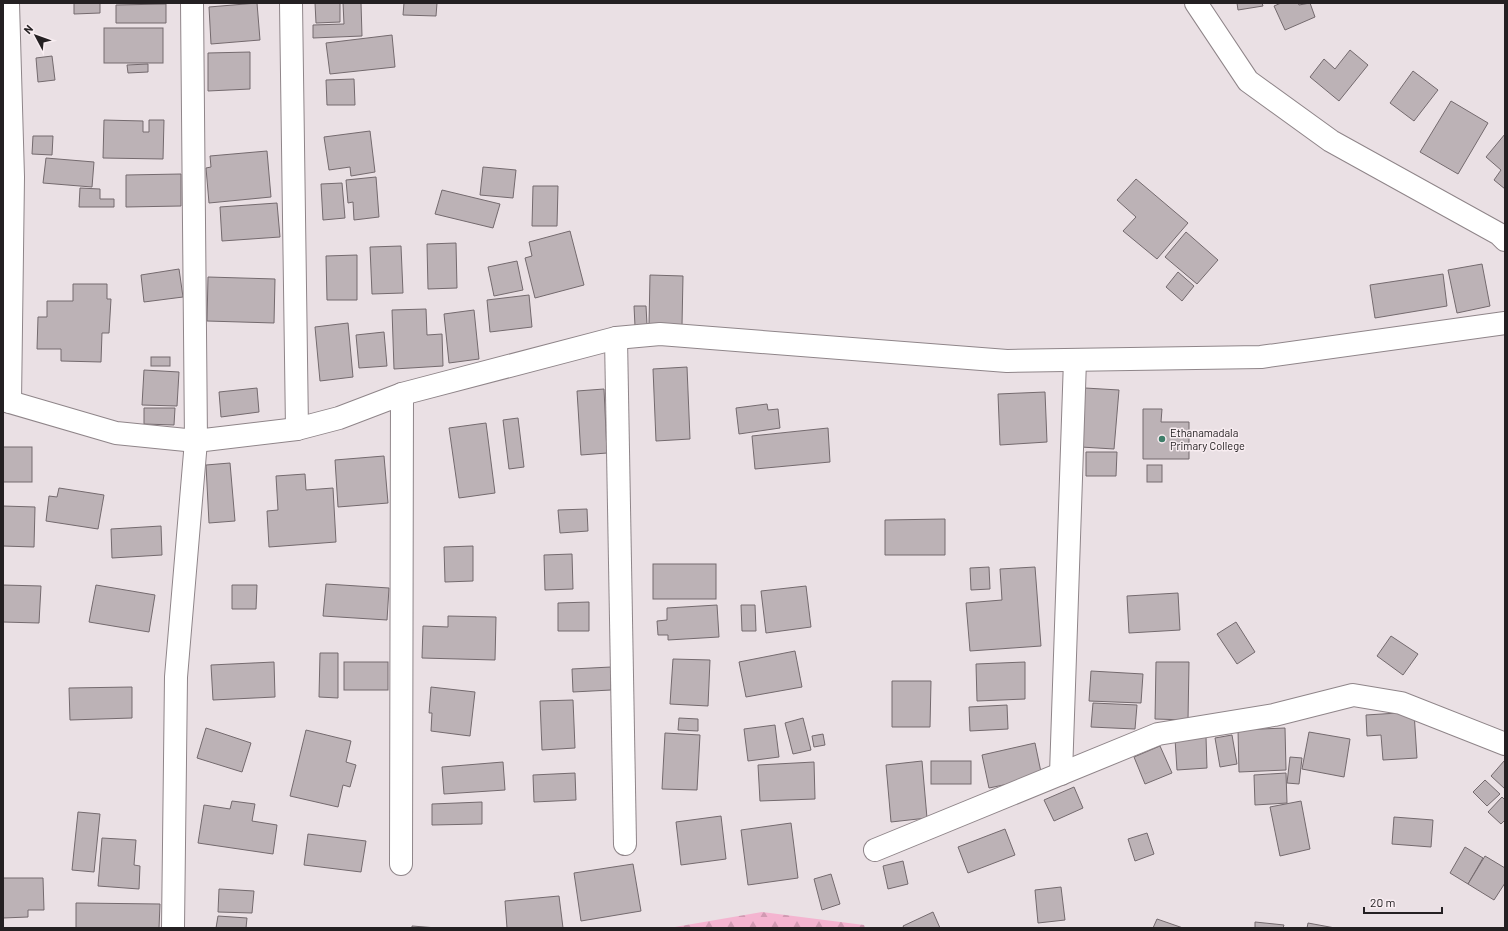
<svg xmlns="http://www.w3.org/2000/svg" width="1508" height="931" font-family="Barlow,sans-serif">
	<style>
		.forest { fill: url(#forest-firs) }
		.building { fill: #bcb2b6; stroke: #746a6e }
		.lines { fill: none; stroke-linecap: round; stroke-linejoin: round }
		.street-casing { stroke: #8f8589; stroke-width: 24 }
		.street { stroke: #fff; stroke-width: 22 }
		.poi-dot { fill: #3f7e6a; stroke: #f8edf1; stroke-width: 1.5 }
		.labels { text-anchor: middle; stroke-width: 3; stroke-linejoin: round; paint-order: stroke }
		.poi-label { font-size: 11px; fill: #242022; stroke: #f8edf1; text-anchor: start }
	</style>
	<defs>
		<pattern id="forest-firs" width="22" height="20" patternUnits="userSpaceOnUse"><rect width="22" height="20" fill="#f4b4d0"/><path d="M5 1l3.5 6h-7zM16 11l3.5 6h-7z" fill="#d19ab2"/></pattern>
	</defs>
	<rect width="100%" height="100%" fill="#eae0e4"/>
	<path class="forest" d="M762 912 864 925 865 928H669Z"/>
	<g class="building">
		<path d="M74 3H100V13L74 14Z"/>
		<path d="M257 3 260 40 211 44 209 7Z"/>
		<path d="M315 3H340V22L316 23Z"/>
		<path d="M343 3H361L362 36 313 38V25L344 24Z"/>
		<path d="M404 3H437L436 16 403 15Z"/>
		<path d="M1237 3H1262L1263 6 1238 10Z"/>
		<path d="M1281 3H1298L1299 5 1310 3 1315 17 1285 30 1274 6Z"/>
		<path d="M166 4V23H116V5Z"/>
		<rect x="104" y="28" width="59" height="35"/>
		<path d="M392 35 395 67 330 74 326 43Z"/>
		<path d="M1350 50 1368 65 1339 101 1310 77 1324 59 1335 69Z"/>
		<path d="M250 52V89L208 91V53Z"/>
		<path d="M52 56 55 80 38 82 36 58Z"/>
		<path d="M148 64V72L128 73 127 65Z"/>
		<path d="M1413 71 1438 90 1414 121 1390 103Z"/>
		<path d="M354 79 355 105H327L326 80Z"/>
		<path d="M1451 101 1488 123 1458 174 1420 152Z"/>
		<path d="M104 120 143 121V132H149V120H164L163 159 103 158Z"/>
		<path d="M370 131 375 172 351 176 350 167 329 170 324 137Z"/>
		<path d="M1505 134V189L1494 180 1501 170 1486 157Z"/>
		<path d="M33 136H53L52 155 32 154Z"/>
		<path d="M267 151 271 197 209 203 206 168 211 167 210 156Z"/>
		<path d="M46 158 94 162 92 187 43 183Z"/>
		<path d="M483 167 516 170 513 198 480 195Z"/>
		<path d="M181 174V206L126 207V175Z"/>
		<path d="M376 177 379 217 354 220 353 202 348 203 346 180Z"/>
		<path d="M1136 179 1188 223 1157 259 1123 231 1136 217 1117 200Z"/>
		<path d="M342 183 345 218 323 220 321 184Z"/>
		<path d="M533 186H558L557 226H532Z"/>
		<path d="M80 188 100 189V199H114V207H79Z"/>
		<path d="M442 190 500 204 493 228 435 214Z"/>
		<path d="M277 203 280 237 222 241 220 207Z"/>
		<path d="M570 231 584 285 535 298 525 258 532 256 529 242Z"/>
		<path d="M1186 232 1218 260 1197 284 1165 257Z"/>
		<path d="M456 243 457 288 428 289 427 244Z"/>
		<path d="M401 246 403 293 372 294 370 247Z"/>
		<path d="M357 255V300H327L326 256Z"/>
		<path d="M517 261 523 290 494 296 488 267Z"/>
		<path d="M1482 264 1490 306 1457 313 1448 270Z"/>
		<path d="M179 269 183 297 144 302 141 275Z"/>
		<path d="M1178 272 1194 286 1182 301 1166 287Z"/>
		<path d="M1443 274 1447 306 1375 318 1370 285Z"/>
		<path d="M650 275 683 276 682 325H649Z"/>
		<path d="M208 277 275 279 274 323 207 321Z"/>
		<path d="M73 284H107V299H111L109 333H102L101 362 61 361V349H37L38 317H47V301H73Z"/>
		<path d="M529 295 532 327 490 332 487 300Z"/>
		<path d="M634 306H646L647 325 635 326Z"/>
		<path d="M426 309 427 335 442 334 443 366 394 369 392 310Z"/>
		<path d="M474 310 479 359 449 363 444 314Z"/>
		<path d="M348 323 353 377 320 381 315 327Z"/>
		<path d="M384 332 387 366 359 368 356 335Z"/>
		<rect x="151" y="357" width="19" height="9"/>
		<path d="M687 367 690 439 656 441 653 369Z"/>
		<path d="M144 370 179 372 177 406 142 405Z"/>
		<path d="M257 388 259 412 221 417 219 392Z"/>
		<path d="M1085 388 1119 390 1114 449 1081 447Z"/>
		<path d="M604 389 607 453 581 455 577 391Z"/>
		<path d="M1045 392 1047 442 1000 445 998 394Z"/>
		<path d="M767 404 768 410 778 409 780 428 739 434 736 408Z"/>
		<path d="M144 408H175L174 425 144 424Z"/>
		<path d="M1143 409H1162L1161 422H1189V459H1143Z"/>
		<path d="M518 418 524 467 509 469 503 420Z"/>
		<path d="M486 423 495 493 459 498 449 428Z"/>
		<path d="M828 428 830 462 755 469 752 436Z"/>
		<rect x="3" y="447" width="29" height="35"/>
		<path d="M1086 452H1117L1116 476H1086Z"/>
		<path d="M384 456 388 503 338 507 335 460Z"/>
		<path d="M230 463 235 521 209 523 206 465Z"/>
		<rect x="1147" y="465" width="15" height="17"/>
		<path d="M305 474 306 490 333 488 336 542 269 547 267 511 278 510 276 476Z"/>
		<path d="M59 488 104 495 98 529 46 521 49 496 57 497Z"/>
		<path d="M3 506 35 507 34 547 3 546Z"/>
		<path d="M587 509 588 531 560 533 558 510Z"/>
		<path d="M945 519V555H885V520Z"/>
		<path d="M161 526 162 555 112 558 111 529Z"/>
		<path d="M473 546V581L445 582 444 547Z"/>
		<path d="M572 554 573 589 545 590 544 555Z"/>
		<rect x="653" y="564" width="63" height="35"/>
		<path d="M989 567 990 589 971 590 970 568Z"/>
		<path d="M1035 567 1041 646 970 651 966 603 1002 600 1000 569Z"/>
		<path d="M326 584 389 588 387 620 323 616Z"/>
		<path d="M3 585 41 586 39 623 3 622Z"/>
		<path d="M96 585 155 595 149 632 89 622Z"/>
		<path d="M232 585H257L256 609H232Z"/>
		<path d="M806 586 811 627 766 633 761 591Z"/>
		<path d="M1178 593 1180 630 1129 633 1127 596Z"/>
		<path d="M589 602V631H558V603Z"/>
		<path d="M717 605 719 637 668 640V635H658L657 621 667 620V608Z"/>
		<path d="M741 605H755L756 631H742Z"/>
		<path d="M448 616 496 617 495 660 422 658 423 626 448 627Z"/>
		<path d="M1236 622 1255 652 1237 664 1217 634Z"/>
		<path d="M1391 636 1418 654 1403 675 1377 656Z"/>
		<path d="M795 651 802 687 746 697 739 662Z"/>
		<path d="M320 653H338V698L319 697Z"/>
		<path d="M673 659 710 660 708 706 670 704Z"/>
		<path d="M274 662 275 697 213 700 211 665Z"/>
		<rect x="344" y="662" width="44" height="28"/>
		<path d="M1025 662V699L977 701 976 664Z"/>
		<path d="M1156 662H1189L1188 720 1155 719Z"/>
		<path d="M611 667V690L573 692 572 669Z"/>
		<path d="M1091 671 1143 674 1141 703 1089 701Z"/>
		<path d="M892 681H931L930 727H892Z"/>
		<path d="M132 687V718L70 720 69 688Z"/>
		<path d="M431 687 475 692 470 736 431 731 432 713H429Z"/>
		<path d="M573 700 575 748 542 750 540 701Z"/>
		<path d="M1093 703 1137 705 1135 729 1091 727Z"/>
		<path d="M1007 705 1008 729 970 731 969 707Z"/>
		<path d="M1414 712 1417 758 1383 760 1381 735 1367 736 1366 715Z"/>
		<path d="M679 718 698 719V731L678 730Z"/>
		<path d="M803 718 811 750 793 754 785 723Z"/>
		<path d="M775 725 779 757 748 761 744 729Z"/>
		<path d="M206 728 251 743 242 772 197 758Z"/>
		<path d="M1285 728 1286 770 1239 772 1238 730Z"/>
		<path d="M306 730 351 741 346 762 356 765 350 787 343 785 338 807 290 796Z"/>
		<path d="M1309 732 1350 739 1344 777 1302 769Z"/>
		<path d="M665 733 700 735 697 790 662 789Z"/>
		<path d="M823 734 825 745 814 747 812 736Z"/>
		<path d="M1232 735 1237 764 1220 767 1215 738Z"/>
		<path d="M1206 737 1207 768 1177 770 1175 739Z"/>
		<path d="M1035 743 1042 777 989 788 982 755Z"/>
		<path d="M1160 746 1172 773 1145 784 1134 757Z"/>
		<path d="M1290 757 1302 758 1299 784 1287 783Z"/>
		<path d="M922 761 927 818 891 822 886 765Z"/>
		<rect x="931" y="761" width="40" height="23"/>
		<path d="M1504 761 1505 762V789L1491 776Z"/>
		<path d="M503 762 505 790 444 794 442 767Z"/>
		<path d="M814 762 815 799 760 801 758 765Z"/>
		<path d="M575 773 576 800 534 802 533 775Z"/>
		<path d="M1286 773 1287 803 1255 805 1254 775Z"/>
		<path d="M1485 780 1500 794 1487 806 1473 792Z"/>
		<path d="M1074 787 1083 808 1054 821 1044 800Z"/>
		<path d="M1502 797 1505 800V820L1501 824 1488 812Z"/>
		<path d="M232 801 255 804 252 821 277 825 273 854 198 843 204 805 230 809Z"/>
		<path d="M1301 801 1310 849 1280 856 1270 807Z"/>
		<path d="M482 802V824L432 825V804Z"/>
		<path d="M78 812 100 814 94 872 72 870Z"/>
		<path d="M721 816 726 859 681 865 676 822Z"/>
		<path d="M1394 817 1433 820 1431 847 1392 844Z"/>
		<path d="M791 823 798 878 748 885 741 830Z"/>
		<path d="M1005 829 1015 855 968 873 958 847Z"/>
		<path d="M1147 833 1154 854 1135 861 1128 839Z"/>
		<path d="M308 834 366 841 361 872 304 865Z"/>
		<path d="M102 838 136 840 134 865 140 866 139 889 98 886Z"/>
		<path d="M1465 847 1483 858 1468 884 1450 873Z"/>
		<path d="M1485 856 1505 868V883L1494 900 1468 884Z"/>
		<path d="M903 861 908 884 888 889 883 866Z"/>
		<path d="M633 864 641 911 581 921 574 873Z"/>
		<path d="M831 874 840 904 822 910 814 879Z"/>
		<path d="M3 878H43L44 910H28V917L3 918Z"/>
		<path d="M1061 887 1065 920 1038 923 1035 890Z"/>
		<path d="M219 889 254 891 252 913 218 912Z"/>
		<path d="M559 896 563 928H507L505 901Z"/>
		<path d="M76 903 160 904 159 928H76Z"/>
		<path d="M933 912 940 928H904L903 926Z"/>
		<path d="M218 916 247 918 246 928H216Z"/>
		<path d="M1157 919 1183 928H1153Z"/>
		<path d="M1255 922 1284 925 1283 928H1255Z"/>
		<path d="M1308 923 1335 928H1307Z"/>
		<path d="M412 926 437 928H412Z"/>
	</g>
	<g class="lines">
		<defs>
			<g id="street">
				<path d="M8 3 13 177 10 402"/>
				<path d="M291 3 297 429"/>
				<path d="M1196 3 1248 81 1331 141 1499 234 1505 240"/>
				<path d="M616 338 625 844"/>
				<path d="M3 400 116 433 196 441 297 429 339 418 402 394 616 338 660 334 1007 361 1261 357 1505 323"/>
				<path d="M1061 774 1075 360"/>
				<path d="M875 850 1158 734 1274 715 1353 695 1401 703 1505 744"/>
				<path d="M401 864 402 394"/>
				<path d="M173 928 176 677 196 441 192 3"/>
			</g>
		</defs>
		<use href="#street" class="street-casing"/>
		<use href="#street" class="street"/>
	</g>
	<circle class="poi-dot" cx="1162" cy="439" r="4"/>
	<g class="labels">
		<g class="poi-label">
			<text x="1170" y="437">Ethanamadala<tspan x="1170" dy="13">Primary College</tspan></text>
		</g>
	</g>
	<rect width="1508" height="931" fill="none" stroke="#242022" stroke-width="8"/>
	<g transform="translate(36 36) rotate(311)" stroke="#f8edf1" stroke-width="3" paint-order="stroke">
	<path d="M0-3L7 15L0 10L-7 15Z" fill="#242022"/>
	<text y="-6" font-size="11" font-weight="bold" text-anchor="middle" fill="#242022">N</text>
	</g>
	<path d="M1364 907v6h78v-6" fill="none" stroke="#242022" stroke-width="2"/>
	<text x="1370" y="907" font-size="12" fill="#242022" stroke="#f8edf1" stroke-width="3" paint-order="stroke">20 m</text>
</svg>
